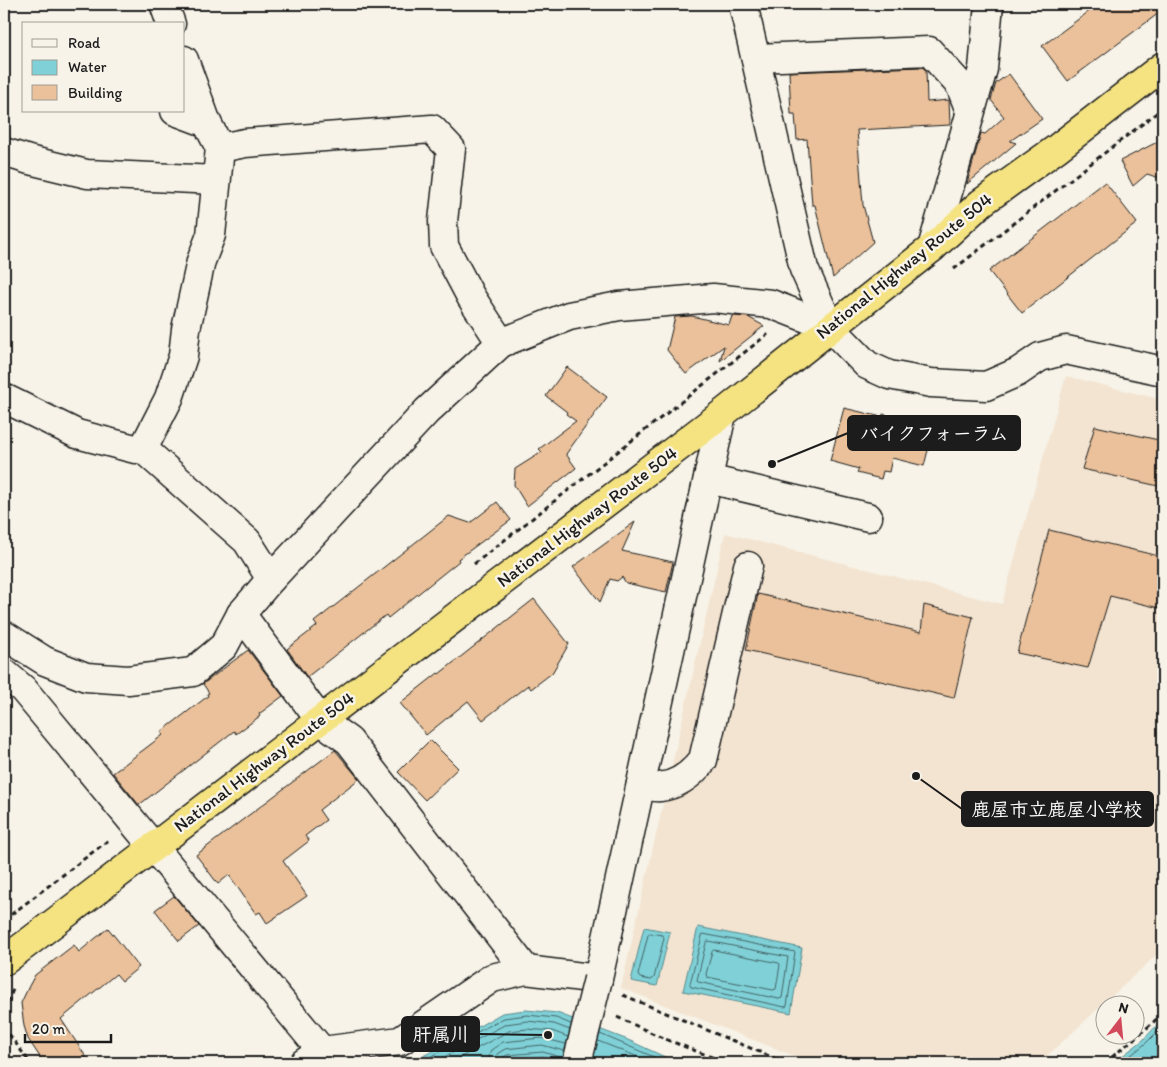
<svg xmlns="http://www.w3.org/2000/svg" width="1167" height="1067" font-family="Itim,'Klee One',sans-serif">
	<style>
		.built { fill: #f3e4d1 }
		.water { fill: #7fd1d7; stroke: #57898c }
		.lines { fill: none; stroke-linecap: round; stroke-linejoin: round }
		.shore { stroke: #446467; stroke-width: 1 }
		.building { fill: #eac19a; stroke: #1c1c1c }
		.minor-casing { stroke: #1c1c1c; stroke-width: 31 }
		.highway-casing { stroke: #1c1c1c; stroke-width: 31 }
		.path { stroke: #1c1c1c; stroke-width: 3; stroke-dasharray: 5 4; stroke-linecap: butt }
		.minor { stroke: #f7f3e8; stroke-width: 28 }
		.highway { stroke: #f5e382; stroke-width: 28 }
		.minor-bridge-casing { stroke: #1c1c1c; stroke-width: 31; stroke-linecap: butt }
		.minor-bridge { stroke: #f7f3e8; stroke-width: 28 }
		.labels { text-anchor: middle; stroke-width: 5; stroke-linejoin: round; paint-order: stroke }
		.street-label { font-size: 18px; fill: #1c1c1c; stroke: #f7f3e8 }
		.leader { fill: none; stroke: #1c1c1c; stroke-width: 2 }
		.callout-dot { fill: #1c1c1c; stroke: #f7f3e8; stroke-width: 2 }
		.callout { fill: #1c1c1c; stroke: #1c1c1c; stroke-width: 2 }
		.callout-label { font-size: 19px; text-anchor: middle; font-weight: bold; fill: #fff }
	</style>
	<rect width="100%" height="100%" fill="#f7f3e8"/>
	<filter id="ink" filterUnits="userSpaceOnUse"><feTurbulence type="fractalNoise" baseFrequency=".02" numOctaves="2"/><feDisplacementMap in="SourceGraphic" scale="10" xChannelSelector="R" yChannelSelector="G"/><feConvolveMatrix kernelMatrix="1 2 1 2 8 2 1 2 1" color-interpolation-filters="sRGB"/></filter>
	<g filter="url(#ink)">
		<path class="built" d="M1066 376 1163 400V949L1048 1055 1034 1063H812L621 988 725 533 1002 604Z"/>
		<g class="water">
			<path d="M644 927 670 932 657 986 631 981Z"/>
			<path d="M698 927 802 948 791 1013 683 991Z"/>
			<path d="M526 1010 557 1013 628 1040 678 1063H567L543 1056 508 1060 500 1063H408L450 1043 502 1013Z"/>
			<path d="M1163 1019V1063H1113L1142 1041Z"/>
		</g>
		<g class="lines">
			<g class="shore">
				<path d="M650 933 662 935 664 938 654 978 651 980 640 978 638 975 648 935Z"/>
				<path d="M703 934 795 952 787 1006 785 1007 691 987 690 985Z"/>
				<path d="M708 941 788 957 782 998 779 999 698 982 697 980 706 943Z"/>
				<path d="M714 950 779 963 780 965 776 989 773 990 707 977 706 974 712 952Z"/>
				<path d="M600 1034 668 1063"/>
				<path d="M598 1041 653 1063"/>
				<path d="M419 1063 504 1018 527 1015 556 1018 571 1024"/>
				<path d="M433 1063 506 1024 527 1021 554 1024 570 1030"/>
				<path d="M450 1063 509 1031 527 1029 552 1031 568 1037"/>
				<path d="M487 1063 491 1050 503 1042 541 1038 566 1044"/>
				<path d="M494 1063 497 1054 505 1049 542 1045 564 1051"/>
				<path d="M501 1063 502 1058 507 1055 543 1052 563 1058"/>
				<path d="M1121 1063 1145 1044 1163 1026"/>
			</g>
		</g>
		<g class="building">
			<path d="M1099 4H1163V10L1068 81 1042 46Z"/>
			<path d="M922 67 926 70 927 102 949 100 950 125 857 130 863 205 873 242 833 278 815 205H812L807 139 797 140 795 114H791L789 72Z"/>
			<path d="M1009 74 1042 119 1010 141 1016 143 967 184 981 133 985 134 1004 117 991 100 996 83Z"/>
			<path d="M1163 139V179L1147 174 1133 186 1120 161Z"/>
			<path d="M1105 182 1137 223 1022 313 989 271Z"/>
			<path d="M692 316 729 325 732 316 748 317 764 326 720 361 724 346 686 374 667 350 675 317Z"/>
			<path d="M567 367 607 397 566 454 576 468 527 506 514 485 515 469 542 452 539 449 576 421 566 414 567 412 546 396Z"/>
			<path d="M844 408 882 417 883 414 927 426 924 440 930 442 924 466 892 458 889 472 883 471 881 479 857 473 859 469 830 461Z"/>
			<path d="M1095 426 1163 441V487L1082 469Z"/>
			<path d="M497 502 511 520 458 559 459 561 388 618 386 615 307 677 287 649 317 626 314 622 449 516 470 523Z"/>
			<path d="M635 522 622 551 673 562 666 592 626 583 622 577 617 581 610 579 600 602 573 567Z"/>
			<path d="M1049 530 1163 557V609L1110 596 1088 668 1017 653Z"/>
			<path d="M758 594 921 632 924 605 973 617 954 698 746 650Z"/>
			<path d="M534 599 569 644 552 673 531 689 528 685 483 720 468 701 426 735 400 703 438 673 439 674Z"/>
			<path d="M248 650 283 696 259 714 260 716 236 734 234 731 139 805 113 773 163 735 161 732 208 696 207 694 209 693 203 684Z"/>
			<path d="M430 740 458 768 425 800 398 772Z"/>
			<path d="M335 750 359 779 319 810 326 820 305 836 309 841 283 861 307 896 267 923 260 912 256 914 229 875 218 884 196 855Z"/>
			<path d="M174 896 199 926 179 941 155 910Z"/>
			<path d="M108 928 139 967 122 981 116 974 61 1019 90 1063H44L28 1039 24 1026 21 1003 29 986 35 975 74 945 79 952Z"/>
		</g>
		<g class="lines">
			<defs>
				<g id="minor">
					<path d="M164 4 171 24"/>
					<path d="M743 4 804 269 830 327 867 365 889 375 931 383 986 386 1018 372 1040 357 1066 350 1163 371"/>
					<path d="M756 58 929 51 960 85 970 111"/>
					<path d="M184 60 207 123 220 148 245 143 432 129 451 149 443 221 444 246 471 297 501 343"/>
					<path d="M175 111 207 123"/>
					<path d="M220 148 211 235 201 261 186 329 183 356 169 398 143 449 247 541 271 579"/>
					<path d="M4 152 29 160 87 174 216 180"/>
					<path d="M932 248 983 69 989 4"/>
					<path d="M4 398 77 434 135 449H143"/>
					<path d="M708 479 868 517"/>
					<path d="M241 614 320 720 349 741 526 970"/>
					<path d="M4 635 45 661 86 677 128 680 193 672 224 646 241 614 271 579 427 411 501 343 569 316 619 306 713 298 771 304 830 327"/>
					<path d="M4 673 23 689 322 1051"/>
					<path d="M641 784C647 785 654 788 660 787 679 785 692 774 703 760L748 566"/>
					<path d="M304 1063 322 1051 400 1041 492 978 526 970 598 979 722 414"/>
				</g>
				<path id="highway" d="M4 961 722 414 932 248 981 203 1056 149 1163 66"/>
			</defs>
			<use href="#minor" class="minor-casing"/>
			<use href="#highway" class="highway-casing"/>
			<g class="path">
				<path d="M954 269 1163 108"/>
				<path d="M474 564 768 334"/>
				<path d="M4 920 110 839"/>
				<path d="M623 995 786 1063"/>
				<path d="M4 1011 14 987"/>
				<path d="M617 1017 665 1039 727 1063"/>
				<path d="M4 1027 30 1063"/>
				<path d="M1105 1063 1148 1027 1163 1013"/>
			</g>
			<use href="#minor" class="minor"/>
			<use href="#highway" class="highway"/>
			<defs>
				<path id="minor-bridge" d="M577 1063 598 979"/>
			</defs>
			<use href="#minor-bridge" class="minor-bridge-casing"/>
			<use href="#minor-bridge" class="minor-bridge"/>
		</g>
	</g>
	<g class="labels">
		<g class="street-label">
			<text transform="translate(904 266) rotate(-39)" y="6">National Highway Route 504</text>
			<text transform="translate(587 517) rotate(-37)" y="6">National Highway Route 504</text>
			<text transform="translate(264 762) rotate(-37)" y="6">National Highway Route 504</text>
		</g>
	</g>
	<path class="leader" d="M772 464L848 433M916 776L962 809M548 1035L479 1034"/>
	<g class="callout-dot">
		<circle cx="772" cy="464" r="5"/>
		<circle cx="916" cy="776" r="5"/>
		<circle cx="548" cy="1035" r="5"/>
	</g>
	<g class="callout">
		<rect x="848" y="416" width="172" height="34" rx="5"/>
		<rect x="962" y="792" width="191" height="34" rx="5"/>
		<rect x="402" y="1017" width="77" height="34" rx="5"/>
	</g>
	<g class="callout-label">
		<text x="934" y="440">バイクフォーラム</text>
		<text x="1057" y="816">鹿屋市立鹿屋小学校</text>
		<text x="441" y="1041">肝属川</text>
	</g>
	<rect width="1167" height="1067" fill="none" stroke="#f7f3e8" stroke-width="20"/>
	<rect x="10" y="10" width="1147" height="1047" fill="none" stroke="#1c1c1c" stroke-width="2" filter="url(#ink)"/>
	<rect x="22" y="22" width="162" height="90" fill="#f7f3e8" stroke="#9f9d96"/>
	<rect x="32" y="39" width="25" height="8" fill="#f7f3e8" stroke="#9f9d96"/>
	<text x="68" y="48" font-size="15" fill="#1c1c1c">Road</text>
	<rect x="32" y="60" width="25" height="15" fill="#7fd1d7" stroke="#9f9d96"/>
	<text x="68" y="72" font-size="15" fill="#1c1c1c">Water</text>
	<rect x="32" y="85" width="25" height="15" fill="#eac19a" stroke="#9f9d96"/>
	<text x="68" y="98" font-size="15" fill="#1c1c1c">Building</text>
	<g transform="translate(1120 1020) rotate(16)"><circle r="24" fill="#f7f3e8" stroke="#9f9d96"/>
	<path d="M0-4L9 19L0 12L-9 19Z" fill="#d1495b"/>
	<text y="-8" font-size="14" font-weight="bold" text-anchor="middle" fill="#1c1c1c">N</text>
	</g>
	<path d="M25 1034v8h86v-8" fill="none" stroke="#1c1c1c" stroke-width="2.5"/>
	<text x="32" y="1034" font-size="15" fill="#1c1c1c" stroke="#f7f3e8" stroke-width="4" paint-order="stroke">20 m</text>
</svg>
